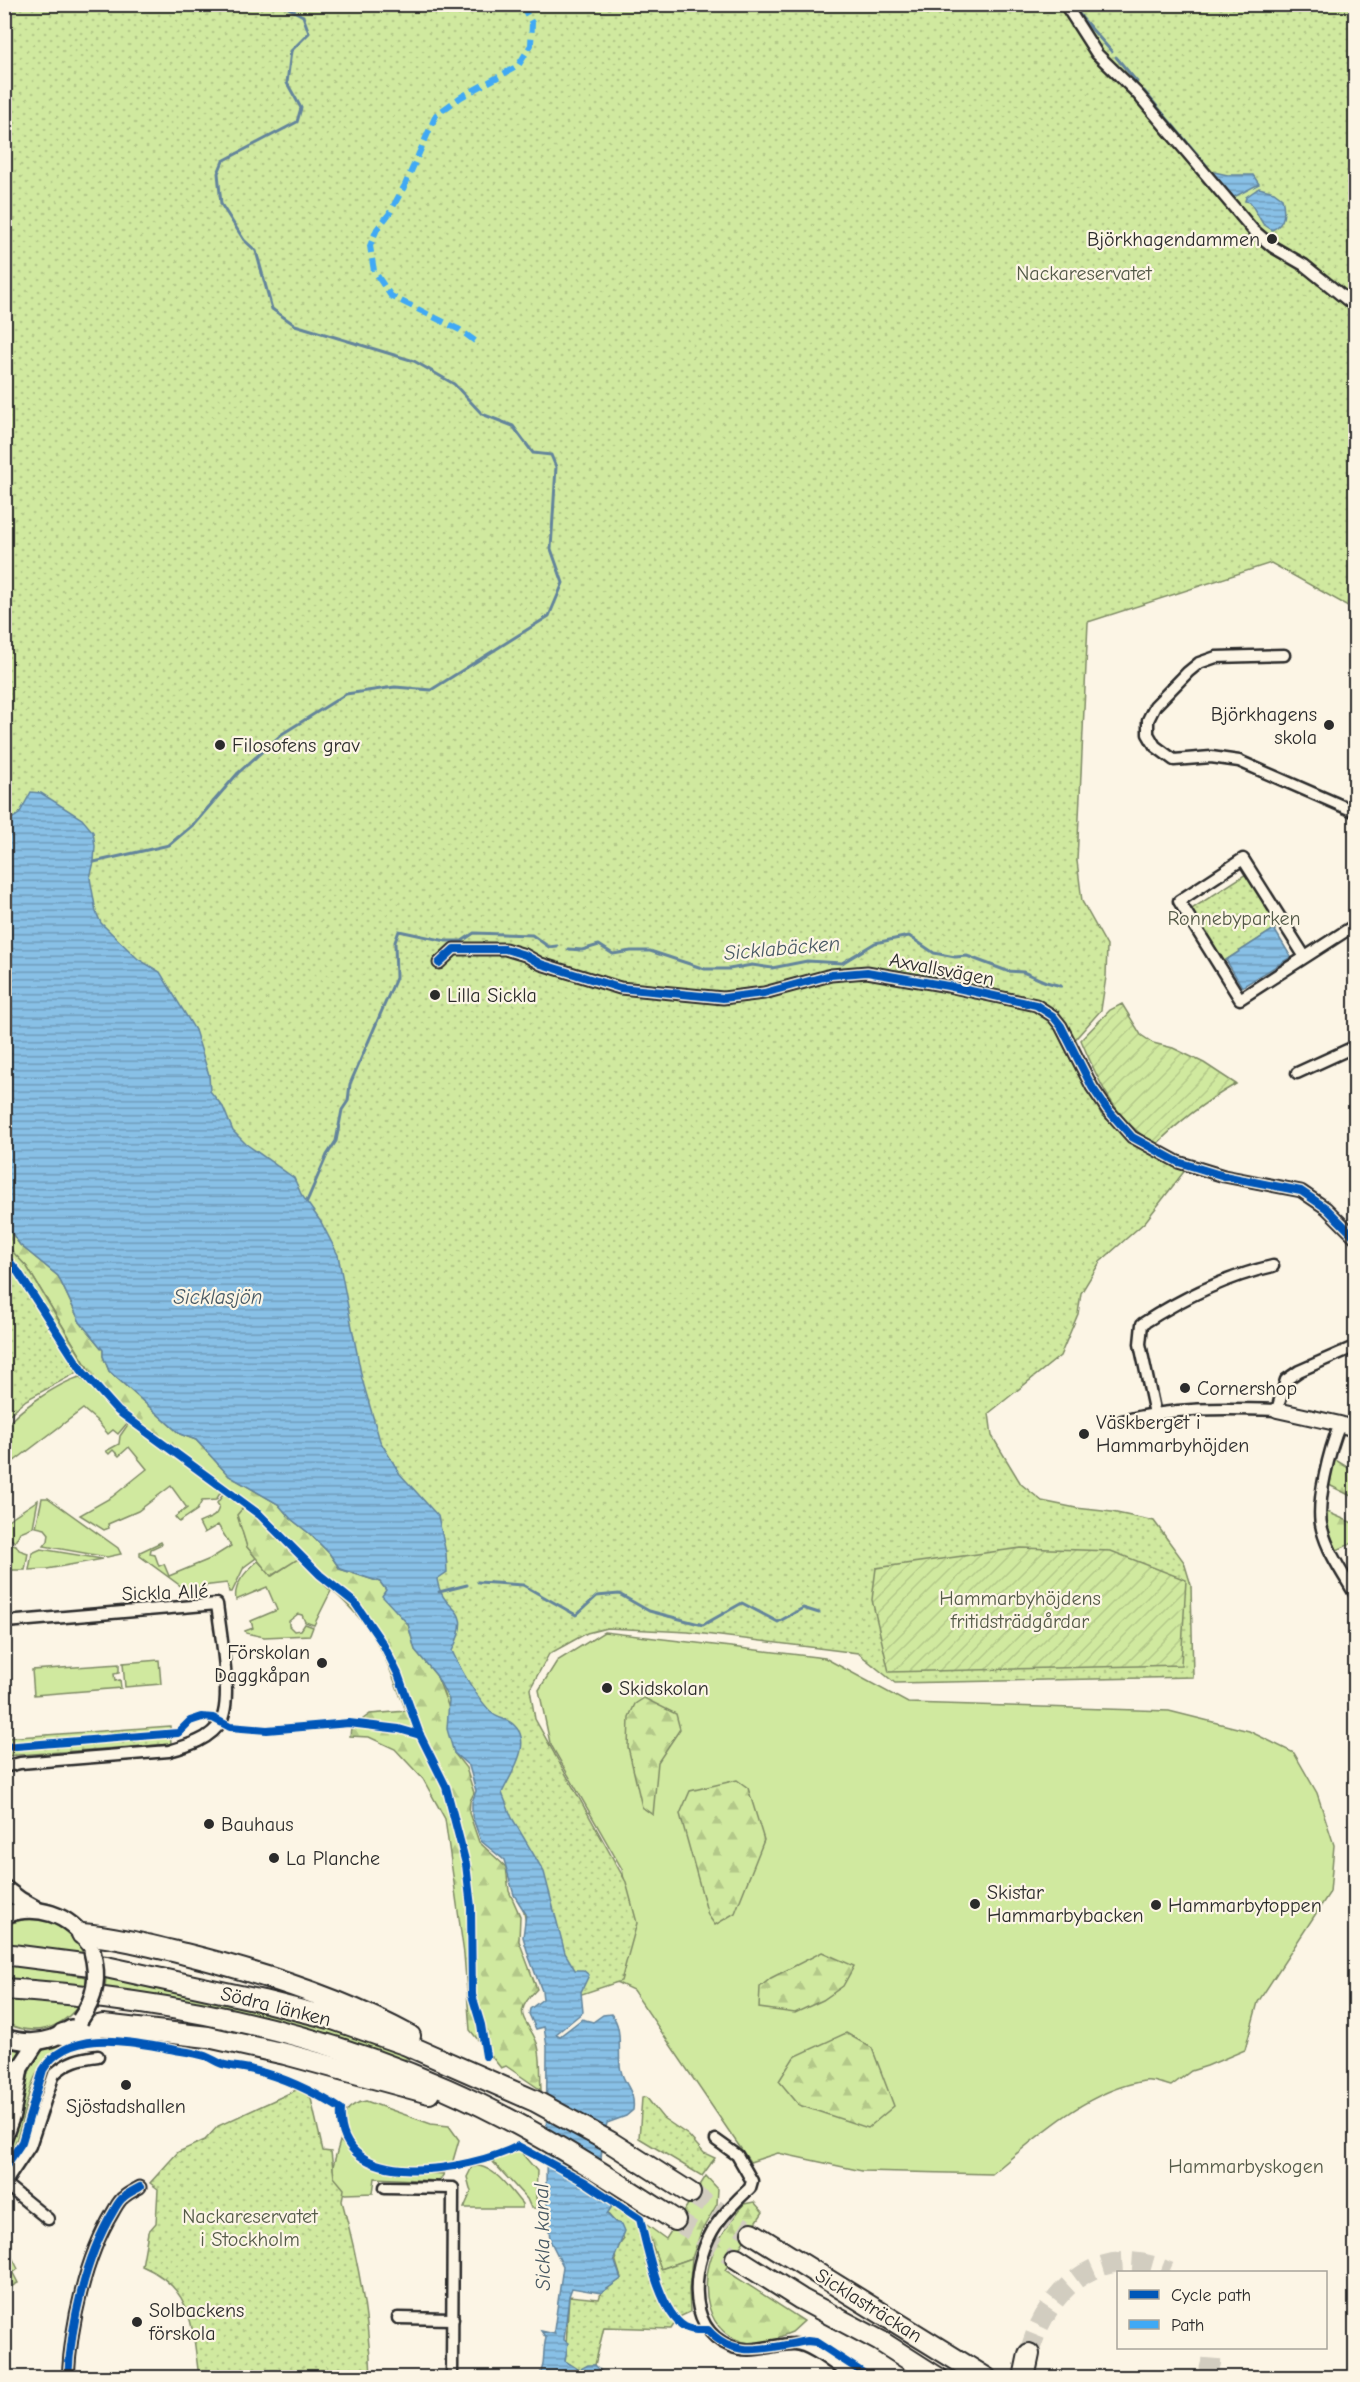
<svg xmlns="http://www.w3.org/2000/svg" width="1360" height="2382" font-family="'Comic Neue',sans-serif">
	<style>
		.grass { fill: #d0e99f; stroke: #7e8a65; stroke-width: 1.5 }
		.forest { fill: url(#forest-firs); stroke: #7e8a65; stroke-width: 1.5 }
		.park { fill: url(#park-dots); stroke: #7e8a65; stroke-width: 1.5 }
		.garden { fill: url(#garden-furrows); stroke: #7e8a65; stroke-width: 1.5 }
		.water { fill: url(#water-rules); stroke: #63849b; stroke-width: 1.5 }
		.lines { fill: none; stroke-linecap: round; stroke-linejoin: round }
		.stream { stroke: #63849b; stroke-width: 3 }
		.motorway-tunnel { stroke: #d2cdc0; stroke-width: 20; stroke-dasharray: 20 10; stroke-linecap: butt }
		.minor-casing { stroke: #2b2b2b; stroke-width: 15 }
		.tertiary-casing { stroke: #2b2b2b; stroke-width: 18 }
		.secondary-casing { stroke: #2b2b2b; stroke-width: 20 }
		.motorway-casing { stroke: #2b2b2b; stroke-width: 24 }
		.minor { stroke: #fcf5e5; stroke-width: 10 }
		.tertiary { stroke: #fcf5e5; stroke-width: 14 }
		.secondary { stroke: #fcf5e5; stroke-width: 15 }
		.motorway { stroke: #fcf5e5; stroke-width: 20 }
		.secondary-bridge-casing { stroke: #2b2b2b; stroke-width: 20; stroke-linecap: butt }
		.secondary-bridge { stroke: #fcf5e5; stroke-width: 15 }
		.quiet { stroke: #3fa9f5; stroke-width: 6; stroke-dasharray: 12 6; stroke-linecap: butt }
		.cycleway-casing { stroke: #fcf5e5; stroke-width: 11 }
		.cycleway { stroke: #0057b8; stroke-width: 8 }
		.poi-dot { fill: #2b2b2b; stroke: #fcf5e5; stroke-width: 2 }
		.labels { text-anchor: middle; stroke-width: 4.5; stroke-linejoin: round; paint-order: stroke }
		.poi-label { font-size: 20px; fill: #2b2b2b; stroke: #fcf5e5; text-anchor: start }
		.park-label { font-size: 20px; fill: #545a48; stroke: #fcf5e5 }
		.street-label { font-size: 20px; fill: #2b2b2b; stroke: #fcf5e5 }
		.water-label { font-size: 21px; font-style: italic; fill: #475863; stroke: #fcf5e5 }
	</style>
	<defs>
		<pattern id="forest-firs" width="22" height="20" patternUnits="userSpaceOnUse" patternTransform="scale(1.5)"><rect width="22" height="20" fill="#d0e99f"/><path d="M5 1l3.5 6h-7zM16 11l3.5 6h-7z" fill="#b3c889"/></pattern>
		<pattern id="park-dots" width="8" height="8" patternUnits="userSpaceOnUse" patternTransform="scale(1.5)"><rect width="8" height="8" fill="#d0e99f"/><path d="M2 2h.1M6 6h.1" fill="none" stroke="#b3c889" stroke-width="1.8" stroke-linecap="round"/></pattern>
		<pattern id="garden-furrows" width="10" height="10" patternUnits="userSpaceOnUse" patternTransform="scale(1.5)"><rect width="10" height="10" fill="#d0e99f"/><path d="M-1 1l2-2M0 10L10 0M9 11l2-2" fill="none" stroke="#b3c889"/></pattern>
		<pattern id="water-rules" width="6" height="5" patternUnits="userSpaceOnUse" patternTransform="scale(1.5)"><rect width="6" height="5" fill="#88c0e6"/><path d="M0 2.5h6" fill="none" stroke="#6f9cbb"/></pattern>
	</defs>
	<rect width="100%" height="100%" fill="#fcf5e5"/>
	<filter id="ink" filterUnits="userSpaceOnUse"><feTurbulence type="fractalNoise" baseFrequency=".0167" numOctaves="2"/><feDisplacementMap in="SourceGraphic" scale="12" xChannelSelector="R" yChannelSelector="G"/><feConvolveMatrix kernelMatrix="1 2 1 2 8 2 1 2 1" color-interpolation-filters="sRGB"/></filter>
	<g filter="url(#ink)">
		<g class="grass">
			<path d="M80 1377 128 1422 118 1434 113 1430 108 1434 96 1420 83 1409 9 1465 5 1461C4 1452 2 1436 6 1428 14 1411 62 1382 80 1377Z"/>
			<path d="M129 1423 222 1490 216 1500 202 1501 197 1510 179 1522 175 1517 187 1508 171 1486 138 1511 108 1524 109 1528 104 1530 80 1515 112 1497 147 1469 129 1447 119 1456 113 1450 109 1454 106 1451 119 1444 120 1436Z"/>
			<path d="M225 1492 244 1507 238 1516 247 1547 256 1558 244 1567 232 1592H229L227 1583 202 1586 203 1596 193 1595 140 1556V1552L161 1542 162 1544 151 1549 150 1554 155 1555 159 1566 164 1564 169 1576 210 1559 231 1546 218 1525 204 1533 199 1523C208 1518 217 1519 219 1506L217 1503Z"/>
			<path d="M42 1498H48L118 1548 121 1554 107 1557 44 1546 48 1541 49 1534 45 1529 36 1527Z"/>
			<path d="M38 1500 33 1527 20 1532 15 1542 5 1535V1522Z"/>
			<path d="M12 1544 16 1545 19 1550 28 1553 25 1570H5V1553Z"/>
			<path d="M41 1549 102 1559H103L47 1569 29 1570 32 1553Z"/>
			<path d="M297 1559 331 1591 314 1625 305 1622 302 1615 298 1614 289 1621V1626L294 1631 301 1630 305 1624 313 1627 310 1635 264 1637 246 1633 245 1631 253 1628 251 1621 277 1610 267 1587 236 1600C233 1584 247 1570 258 1561L272 1576Z"/>
			<path d="M604 1632 825 1658 908 1703 1169 1711 1249 1731 1294 1753 1317 1793 1334 1845 1330 1892 1258 2002 1245 2050 1207 2066 1191 2071 1171 2086C1163 2084 1152 2079 1144 2081 1085 2091 1037 2137 992 2174L862 2171 778 2153 750 2162 633 1990 605 1977 631 1916 622 1869 550 1743 539 1690 557 1661Z"/>
			<path d="M159 1660 161 1684 125 1687 123 1663Z"/>
			<path d="M119 1664V1673L114 1674 115 1681 120 1680 121 1688 34 1695 32 1670Z"/>
			<path d="M32 1917C57 1921 76 1932 84 1956L5 1946V1925Z"/>
			<path d="M4 1964 87 1977 86 1987 5 1982Z"/>
			<path d="M106 1976 303 2021 398 2051 409 2059 395 2060 105 1991Z"/>
			<path d="M5 1999 80 2004C60 2030 35 2037 5 2023Z"/>
			<path d="M109 2033 108 2038C97 2040 85 2039 75 2043 17 2060 34 2120 5 2162V2152L20 2118 29 2072 37 2055 44 2049 75 2035Z"/>
			<path d="M5 2045 21 2049 14 2061 4 2117 8 2063Z"/>
			<path d="M366 2101 431 2124 449 2126 459 2140 452 2164C428 2167 396 2171 373 2160 349 2148 325 2108 366 2101Z"/>
			<path d="M340 2141 357 2158 385 2171 444 2174 439 2181 375 2178 373 2193 345 2194 331 2183 333 2166Z"/>
			<path d="M519 2150 537 2171 536 2197 538 2208H531L527 2199 493 2162 496 2159Z"/>
			<path d="M479 2166C498 2170 510 2190 522 2204V2208H464L471 2192 467 2177 472 2167Z"/>
		</g>
		<g class="forest">
			<path d="M4 1223 20 1245 58 1276 80 1322 103 1350V1356L109 1371 180 1434 196 1440 229 1476 278 1504 291 1519 310 1534 329 1553 340 1569 380 1582 386 1590 383 1596 408 1624 415 1650 436 1675 449 1700 454 1753 466 1768 474 1793 470 1801 469 1813 479 1842 506 1867 509 1891 520 1916 519 1941 537 1989C510 2016 527 2017 537 2043 542 2056 540 2076 541 2090L506 2066 501 2068 470 2030 464 1954 445 1819 423 1779 395 1749 369 1737 350 1736 351 1728 370 1714 406 1711C396 1685 387 1658 372 1635 353 1605 323 1584 298 1559L271 1576 247 1547 237 1515 248 1502 154 1434 122 1408 97 1383 27 1267 5 1244Z"/>
			<path d="M1334 1459 1355 1472V1498L1329 1485Z"/>
			<path d="M1325 1511 1355 1524V1542L1337 1550 1328 1528Z"/>
			<path d="M644 1698 676 1714 680 1729 658 1762 653 1815 642 1807 628 1747 629 1717 635 1704Z"/>
			<path d="M737 1780 748 1788 764 1840 735 1913 715 1925 708 1915 680 1814 690 1791Z"/>
			<path d="M822 1952 854 1966 843 1986 823 2000 795 2013 759 2008 760 1987 771 1978Z"/>
			<path d="M846 2033 872 2048 894 2106 868 2128 799 2105 779 2081 794 2057Z"/>
			<path d="M706 2176 718 2189 717 2204 701 2232 692 2258 661 2269 644 2223 666 2239Z"/>
			<path d="M754 2202 763 2212 725 2270 804 2321 792 2332 779 2337 776 2342C767 2343 757 2345 749 2343 704 2335 699 2285 714 2250 721 2233 733 2219 744 2204Z"/>
		</g>
		<g class="park">
			<path d="M4 5H1355V610L1271 563 1088 622 1077 861 1082 901 1107 946 1106 977 1101 1010 1071 1044 1101 1114 1144 1151 1186 1169 1145 1222 1100 1262 1081 1293 1078 1314 1060 1356 989 1413 992 1436 1021 1484 1042 1501 1076 1508 1112 1512 1154 1521 1184 1562 1191 1585 1193 1677 895 1683 858 1653 688 1632 607 1628 587 1633 549 1654 530 1689 535 1719 626 1882 637 1923 621 1981 573 1997 532 1958 522 1901 433 1666 411 1587 5 1047Z"/>
			<path d="M1246 874 1279 926 1223 962 1190 910Z"/>
			<path d="M5 1244 27 1267 87 1367 26 1400 5 1418Z"/>
			<path d="M170 1726 171 1744 5 1756V1738Z"/>
			<path d="M305 2086 309 2090 323 2151 331 2152 334 2177 344 2189 342 2201C358 2259 369 2317 371 2377H199C192 2328 194 2288 142 2266L148 2232 156 2223 158 2189 150 2183 178 2152 205 2140 218 2126Z"/>
			<path d="M646 2097 663 2118 688 2135 704 2153 715 2158 702 2176 639 2138 642 2098Z"/>
			<path d="M614 2203 644 2223 661 2269 692 2258 689 2290 690 2312 679 2317 671 2329 604 2327 595 2365 588 2366 579 2370 565 2361 569 2296 599 2299 601 2293 621 2279C617 2260 609 2257 624 2239L615 2222 607 2213Z"/>
			<path d="M13 2259 18 2269 13 2273 18 2283 7 2289 5 2284V2263Z"/>
		</g>
		<g class="garden">
			<path d="M1122 1004 1141 1035 1153 1043 1173 1048 1204 1063 1236 1084C1208 1100 1179 1121 1156 1145 1115 1120 1099 1083 1081 1040L1110 1010Z"/>
			<path d="M1021 1548 1111 1551 1186 1580 1181 1665 889 1672 872 1600 876 1568Z"/>
		</g>
		<g class="water">
			<path d="M1209 171 1228 175H1253L1259 184 1232 198Z"/>
			<path d="M1259 188 1274 192 1282 198C1285 211 1286 224 1272 230L1263 224 1250 202 1245 201 1246 197Z"/>
			<path d="M4 758C18 781 3 786 6 805 7 809 11 815 13 818L19 814 31 792 41 793 82 819 93 832 95 846 94 862 90 878 96 912 101 923 138 959 160 972 195 1030 209 1075 210 1091 223 1107 233 1131 246 1144 294 1178 301 1194 321 1222 338 1255 362 1379 380 1441 400 1474 438 1516 446 1553 447 1572 437 1579C443 1617 476 1602 452 1651 463 1674 475 1696 493 1714 499 1719 508 1719 514 1725 534 1743 510 1775 502 1793L512 1818 544 1872 565 1953 575 1970H583L589 1975 581 1992 583 2012 556 2034 560 2036 582 2019 593 2022 603 2015 611 2014C623 2026 618 2050 620 2065 621 2083 636 2089 633 2110L626 2116 607 2123C601 2148 596 2178 608 2202L614 2203 607 2214 615 2222 622 2224 625 2231 614 2259 621 2279 601 2293 572 2288 569 2296 564 2340 568 2343 565 2361 579 2370 588 2365H595L602 2372 599 2377H539C546 2364 542 2352 546 2338L541 2331 555 2334 554 2330 563 2266 550 2240 546 2195 547 2047 544 2027 536 2029 529 2014 530 2009 543 1999 542 1991 529 1957 523 1937 526 1914 514 1895 504 1860 481 1841 472 1816V1802L476 1791 469 1766 454 1753 447 1729 449 1700 436 1675 415 1650 408 1624 382 1596 386 1590 380 1582 340 1569 329 1553 310 1534 291 1519 278 1504 229 1476 196 1440 180 1434 109 1371 103 1356V1350L80 1322 58 1276 20 1245 5 1223Z"/>
			<path d="M1274 929 1291 957 1242 987 1226 960Z"/>
		</g>
		<g class="lines">
			<g class="stream">
				<path d="M1073 4 1082 18 1112 52"/>
				<path d="M1116 57 1137 82"/>
				<path d="M1144 91 1207 166"/>
				<path d="M94 862 169 845 195 823 238 773 282 734 346 694 395 687 431 690 549 616 563 583 551 549 556 467 551 455 533 453 513 426 482 414 454 384 414 361 295 325 272 309 256 251 244 240 221 204 218 173 223 161 297 122 301 108 287 83 291 51 309 33 303 16 281 4"/>
				<path d="M568 949 582 950 599 945 613 954 631 951H650L705 969H729L752 965 772 968 807 961 842 963 875 943 909 936 934 953 955 957 967 956 1007 971 1023 972 1046 982 1061 986"/>
				<path d="M307 1201 327 1155 336 1141 342 1110 348 1101 350 1084 396 978 395 942 399 931 446 941H462L474 933 532 935 549 947 557 946"/>
				<path d="M478 1582 523 1585 576 1615 597 1596 619 1594 649 1611 703 1625 742 1603 778 1622 803 1608 819 1613"/>
				<path d="M439 1592 467 1585"/>
			</g>
			<g class="motorway-tunnel">
				<path d="M690 2193 752 2233"/>
				<path d="M675 2220 736 2258"/>
				<path d="M1029 2354C1046 2289 1101 2240 1169 2272"/>
				<path d="M1207 2378 1211 2363 1212 2348"/>
			</g>
			<defs>
				<g id="minor">
					<path d="M1065 4 1097 54 1136 92 1253 230 1273 247 1304 265 1356 307"/>
					<path d="M1284 655 1216 657 1199 663 1188 672 1155 706 1148 720V734L1155 746 1174 760 1211 757 1239 761 1356 812"/>
					<path d="M1305 957 1243 859 1179 901 1240 999 1355 925 1356 924"/>
					<path d="M439 963 454 949H505L525 955 541 964 620 988 723 998 764 993 831 975 867 972 948 986 1036 1005 1053 1016 1061 1026 1092 1087 1107 1109 1132 1137 1178 1162 1224 1176 1301 1191 1326 1208 1356 1238"/>
					<path d="M1297 1073 1356 1046"/>
					<path d="M1155 1414 1140 1344 1142 1324C1181 1299 1228 1276 1273 1266"/>
					<path d="M1122 1421C1173 1407 1224 1408 1277 1410L1286 1380 1299 1371 1356 1346"/>
					<path d="M1340 1424C1330 1448 1315 1504 1322 1529 1328 1553 1344 1575 1356 1596"/>
					<path d="M4 1767 20 1763 169 1751C187 1746 212 1739 221 1721 233 1699 220 1630 217 1604L6 1622"/>
					<path d="M716 2140 737 2155 752 2181 750 2188C738 2199 726 2211 716 2225 693 2259 683 2327 730 2346 751 2355 771 2344 793 2344 810 2343 838 2368 853 2378"/>
					<path d="M5 2184 48 2219"/>
					<path d="M4 2185 30 2146 54 2074C68 2061 80 2058 98 2056"/>
					<path d="M385 2187 453 2188 452 2378"/>
					<path d="M398 2318 453 2319"/>
					<path d="M68 2378C71 2324 85 2258 113 2212 116 2207 119 2200 124 2197 128 2193 135 2190 140 2187"/>
				</g>
				<path id="tertiary" d="M1277 1410 1340 1424 1356 1430"/>
				<g id="secondary">
					<path d="M4 1888 20 1900 36 1909"/>
					<path d="M4 1915C37 1903 69 1914 88 1943"/>
					<path d="M4 2037C28 2045 51 2043 71 2028"/>
					<path d="M4 2137 12 2115 20 2068 37 2042"/>
				</g>
				<g id="motorway">
					<path d="M82 1934C117 1937 151 1946 185 1954 262 1973 340 1998 410 2036"/>
					<path d="M4 1954 106 1967 263 2001 330 2018 407 2045 535 2101 610 2142 690 2193"/>
					<path d="M4 1989C156 1998 307 2027 446 2089 526 2124 601 2172 675 2220"/>
					<path d="M63 2034 103 2025 208 2037 285 2054 429 2093"/>
					<path d="M752 2233 986 2378"/>
					<path d="M736 2258 801 2299 880 2341 938 2378"/>
					<path d="M1024 2378 1029 2354"/>
				</g>
			</defs>
			<use href="#minor" class="minor-casing"/>
			<use href="#tertiary" class="tertiary-casing"/>
			<use href="#secondary" class="secondary-casing"/>
			<use href="#motorway" class="motorway-casing"/>
			<use href="#minor" class="minor"/>
			<use href="#tertiary" class="tertiary"/>
			<use href="#secondary" class="secondary"/>
			<use href="#motorway" class="motorway"/>
			<defs>
				<path id="secondary-bridge" d="M80 2020C96 1997 99 1978 92 1951"/>
			</defs>
			<use href="#secondary-bridge" class="secondary-bridge-casing"/>
			<use href="#secondary-bridge" class="secondary-bridge"/>
			<path class="quiet" d="M475 341 460 330 391 296 374 271 370 246 377 229 389 214 405 185 436 115 461 97 518 66 531 45 532 23 521 4"/>
			<defs>
				<g id="cycleway">
					<path d="M439 963 454 949H505L525 955 541 964 620 988 723 998 764 993 831 975 867 972 948 986 1036 1005 1053 1016 1061 1026 1092 1087 1107 1109 1132 1137 1178 1162 1224 1176 1301 1191 1326 1208 1356 1238"/>
					<path d="M4 1255 18 1272 82 1371 118 1411 260 1515 320 1575 355 1603 383 1644 398 1674 420 1735 446 1787 466 1864 471 1907 472 1995 481 2025 486 2056"/>
					<path d="M4 1747 178 1733 190 1721 202 1717 213 1718 230 1727 267 1730 349 1723 399 1729 420 1735"/>
					<path d="M4 2169 22 2142 43 2070C67 2029 126 2041 165 2048 178 2051 193 2052 205 2056 211 2058 216 2062 222 2064 232 2067 243 2067 253 2070 286 2078 313 2091 341 2109 335 2197 471 2170 518 2146L522 2148 585 2182 640 2219C647 2247 659 2312 685 2327 692 2331 700 2330 708 2330 735 2361 771 2347 807 2341L816 2342 871 2378"/>
					<path d="M68 2378C71 2324 85 2258 113 2212 116 2207 119 2200 124 2197 128 2193 135 2190 140 2187"/>
				</g>
			</defs>
			<use href="#cycleway" class="cycleway-casing"/>
			<use href="#cycleway" class="cycleway"/>
		</g>
	</g>
	<g class="poi-dot">
		<circle cx="1272" cy="239" r="6"/>
		<circle cx="1329" cy="725" r="6"/>
		<circle cx="220" cy="745" r="6"/>
		<circle cx="435" cy="995" r="6"/>
		<circle cx="1185" cy="1388" r="6"/>
		<circle cx="1084" cy="1434" r="6"/>
		<circle cx="322" cy="1663" r="6"/>
		<circle cx="607" cy="1688" r="6"/>
		<circle cx="209" cy="1824" r="6"/>
		<circle cx="274" cy="1858" r="6"/>
		<circle cx="975" cy="1904" r="6"/>
		<circle cx="1156" cy="1905" r="6"/>
		<circle cx="126" cy="2085" r="6"/>
		<circle cx="137" cy="2322" r="6"/>
	</g>
	<g class="labels">
		<g class="poi-label">
			<text x="1260" y="246" text-anchor="end">Björkhagendammen</text>
			<text x="1317" y="721" text-anchor="end">Björkhagens<tspan x="1317" dy="23">skola</tspan></text>
			<text x="232" y="752">Filosofens grav</text>
			<text x="447" y="1002">Lilla Sickla</text>
			<text x="1197" y="1395">Cornershop</text>
			<text x="1096" y="1429">Väskberget i<tspan x="1096" dy="23">Hammarbyhöjden</tspan></text>
			<text x="310" y="1659" text-anchor="end">Förskolan<tspan x="310" dy="23">Daggkåpan</tspan></text>
			<text x="619" y="1695">Skidskolan</text>
			<text x="221" y="1831">Bauhaus</text>
			<text x="286" y="1865">La Planche</text>
			<text x="987" y="1899">Skistar<tspan x="987" dy="23">Hammarbybacken</tspan></text>
			<text x="1168" y="1912">Hammarbytoppen</text>
			<text x="126" y="2113" text-anchor="middle">Sjöstadshallen</text>
			<text x="149" y="2317">Solbackens<tspan x="149" dy="23">förskola</tspan></text>
		</g>
		<g class="park-label">
			<text x="1084" y="280">Nackareservatet</text>
			<text x="1234" y="925">Ronnebyparken</text>
			<text x="1020" y="1605">Hammarbyhöjdens<tspan x="1020" dy="23">fritidsträdgårdar</tspan></text>
			<text x="1246" y="2173">Hammarbyskogen</text>
			<text x="250" y="2223">Nackareservatet<tspan x="250" dy="23">i Stockholm</tspan></text>
		</g>
		<g class="street-label">
			<text transform="translate(942 969) rotate(11)" y="7">Axvallsvägen</text>
			<text transform="translate(165 1592) rotate(-2)" y="7">Sickla Allé</text>
			<text transform="translate(276 2006) rotate(14)" y="7">Södra länken</text>
			<text transform="translate(869 2305) rotate(32)" y="7">Sicklasträckan</text>
		</g>
		<g class="water-label">
			<text transform="translate(782 948) rotate(-5)" y="7">Sicklabäcken</text>
			<text x="218" y="1304">Sicklasjön</text>
			<text transform="translate(542 2237) rotate(-91)" y="7">Sickla kanal</text>
		</g>
	</g>
	<rect width="1360" height="2382" fill="none" stroke="#fcf5e5" stroke-width="24"/>
	<rect x="12" y="12" width="1336" height="2358" fill="none" stroke="#2b2b2b" stroke-width="2" filter="url(#ink)"/>
	<rect x="1117" y="2271" width="210" height="78" fill="#fcf5e5" stroke="#a8a49b" stroke-width="1.5"/>
	<rect x="1129" y="2290" width="30" height="9" fill="#0057b8" stroke="#a8a49b" stroke-width="1.5"/>
	<text x="1171" y="2301" font-size="18" fill="#2b2b2b">Cycle path</text>
	<rect x="1129" y="2320" width="30" height="9" fill="#3fa9f5" stroke="#a8a49b" stroke-width="1.5"/>
	<text x="1171" y="2331" font-size="18" fill="#2b2b2b">Path</text>
</svg>
